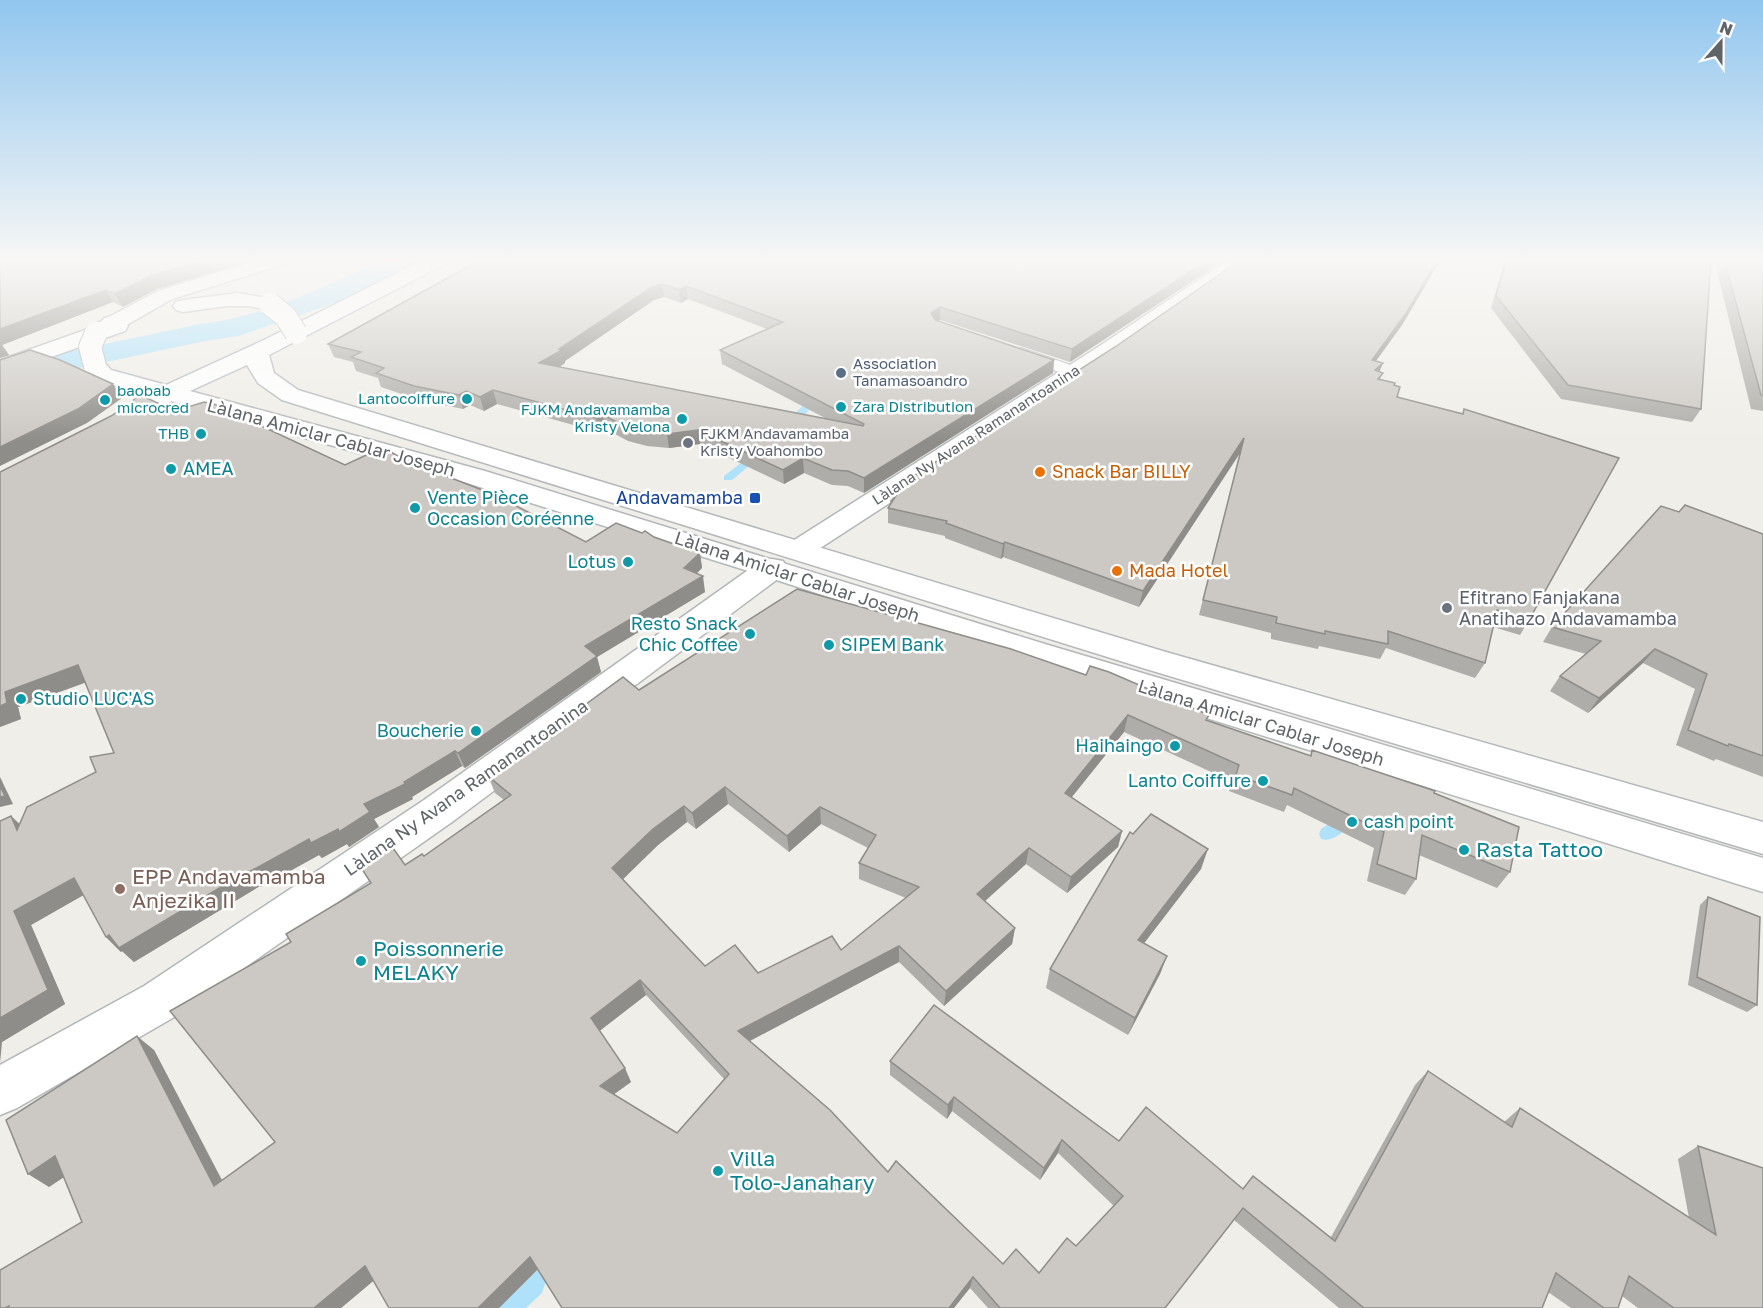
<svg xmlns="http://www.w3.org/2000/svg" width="1763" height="1308" font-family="'Golos Text',sans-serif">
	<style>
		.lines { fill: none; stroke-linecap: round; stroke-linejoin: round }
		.stream { fill: #afe2fa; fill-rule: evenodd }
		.canal { fill: #afe2fa; fill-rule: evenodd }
		.service-casing { stroke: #b3b6b9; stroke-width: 2 }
		.minor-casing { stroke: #b3b6b9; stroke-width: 3 }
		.tertiary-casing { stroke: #b3b6b9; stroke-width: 3 }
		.secondary-casing { stroke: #b4b8bb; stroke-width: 3 }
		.service { fill: #fff; fill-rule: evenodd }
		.minor { fill: #fff; fill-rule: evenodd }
		.tertiary { fill: #fff; fill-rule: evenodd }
		.secondary { fill: #fff; fill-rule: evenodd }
		.secondary-bridge-casing { stroke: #b4b8bb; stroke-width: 24; stroke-linecap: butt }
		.secondary-bridge { stroke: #fff; stroke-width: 22 }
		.wall { fill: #afada9; fill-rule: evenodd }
		.shaded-wall { fill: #8f8d89 }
		.building { fill: #ccc9c4; stroke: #8f8d89; stroke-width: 1.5; fill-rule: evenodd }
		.service-dot { fill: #5c6f8a; stroke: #fff; stroke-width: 2 }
		.culture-dot { fill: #0f9aa8; stroke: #fff; stroke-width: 2 }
		.worship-dot { fill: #6b7280; stroke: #fff; stroke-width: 2 }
		.food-dot { fill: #e8710a; stroke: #fff; stroke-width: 2 }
		.transit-dot { fill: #1a4fb4; stroke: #fff; stroke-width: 2 }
		.education-dot { fill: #8d6e63; stroke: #fff; stroke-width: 2 }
		.labels { text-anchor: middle; stroke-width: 5; stroke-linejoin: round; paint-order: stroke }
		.far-service-label { font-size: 15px; fill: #4e5e75; stroke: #fff; text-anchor: start }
		.far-culture-label { font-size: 15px; fill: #0d838f; stroke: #fff; text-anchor: end }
		.far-worship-label { font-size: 15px; fill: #5b616d; stroke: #fff; text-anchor: start }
		.far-street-label { font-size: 15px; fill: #5f6467; stroke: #fff }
		.street-label { font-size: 18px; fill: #5f6467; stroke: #fff }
		.culture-label { font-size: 18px; fill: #0d838f; stroke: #fff; text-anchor: start }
		.food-label { font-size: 18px; fill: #c56008; stroke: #fff; text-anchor: start }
		.transit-label { font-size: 18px; fill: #164399; stroke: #fff; text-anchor: end }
		.worship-label { font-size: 18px; fill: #5b616d; stroke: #fff; text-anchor: start }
		.near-culture-label { font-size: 21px; fill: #0d838f; stroke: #fff; text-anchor: start }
		.near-education-label { font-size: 21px; fill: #785e54; stroke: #fff; text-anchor: start }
	</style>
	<rect width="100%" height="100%" fill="#f0eee8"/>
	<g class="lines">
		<g class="stream">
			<path d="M818 392 821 393V397L792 429H784V425L815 393Z"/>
			<path d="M758 450 762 451V455L732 480H724V476Z"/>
			<path d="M1341 810 1347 811 1349 816 1346 830C1338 835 1331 842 1321 839L1319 834 1321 829 1332 822 1335 811Z"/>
			<path d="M552 1249 560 1252 563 1260 560 1268 546 1281 542 1293 526 1308H498L501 1300 523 1279 527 1268 544 1252Z"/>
		</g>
		<path class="canal" d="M384 259H418L414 265 338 302 238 336 200 342 64 371 0 396V375L44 357 200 324C263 317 327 286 384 259Z"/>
		<defs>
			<path id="service" d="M1021 348 1068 364 1071 368 1068 372 1062 373 1015 357 1012 353 1015 349Z"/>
			<g id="minor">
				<path d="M1230 259H1253L1111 359 808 556 798 559 788 556 783 550 788 544 1095 349Z"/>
				<path d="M112 317 125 321 128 326 125 331 0 375V360L102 324 104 318Z"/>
				<path d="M772 559 783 561 787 568 783 575 452 822 176 1016 17 1108 0 1115V1065L144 986 424 800 761 561Z"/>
			</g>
			<path id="tertiary" d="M168 386 176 388 180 393 176 398 126 432 117 435 108 432 104 427 108 422 160 388Z"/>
			<g id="secondary">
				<path d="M260 259H291L288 263 172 299 104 338 96 340 88 338 85 333 88 328 158 291Z"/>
				<path d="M425 259H450L447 263 269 355 274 373 298 390 1166 652 1763 822V854L1146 669 282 400 258 383 247 365 190 391 485 471 1045 644 1763 858V892L1021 660 761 575 467 483 95 380 84 366 87 361 95 359 103 361 111 370 166 385 264 340Z"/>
				<path d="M238 293 277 300 280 304 277 308 270 310 248 306H227L183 312 176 310 173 306 176 302 183 300Z"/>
			</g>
		</defs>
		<use href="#service" class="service-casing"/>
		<use href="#minor" class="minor-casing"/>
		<use href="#tertiary" class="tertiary-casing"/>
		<use href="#secondary" class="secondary-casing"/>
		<use href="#service" class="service"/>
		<use href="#minor" class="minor"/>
		<use href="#tertiary" class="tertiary"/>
		<use href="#secondary" class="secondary"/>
		<defs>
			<g id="secondary-bridge">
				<path d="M270 304 286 317 296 333"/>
				<path d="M95 366 90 347 96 333"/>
			</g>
		</defs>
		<use href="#secondary-bridge" class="secondary-bridge-casing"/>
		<use href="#secondary-bridge" class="secondary-bridge"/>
	</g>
	<g class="wall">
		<path d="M0 259H256L157 289 123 307 113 302 2 345 9 355 0 358Z"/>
		<path d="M483 259H1226L1070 362 940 320 938 321 1054 360 1053 373 864 493 848 486 832 485 804 473 784 484 700 444 669 448 647 446 628 441 606 429 599 432 497 404 484 411 470 405 463 409 419 400 381 387 378 378 356 371 353 362 334 357 328 344ZM664 297 681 303 688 299 767 329 720 350 722 364 827 419 560 367 565 363V361L654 300Z"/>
		<path d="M1242 259H1441L1402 325 1376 361 1383 363 1379 372 1383 373 1380 379 1394 385 1397 397 1462 414 1464 409 1529 620 1520 635 1493 627 1485 663 1475 678 1386 648 1380 659 1319 646 1318 649 1271 639V633L1199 615 1240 453 1139 607 1003 557 1001 559 945 538V536L888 523V508L890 505V491L1115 347Z"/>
		<path d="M1505 259H1711L1701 409 1692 422 1561 399 1491 308Z"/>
		<path d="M1714 259H1763V411L1751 409Z"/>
		<path d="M175 411 345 465 383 454 405 460 586 542 654 537 700 553 702 568 696 574 705 592 597 657 601 672 465 768 462 766 412 797 413 799 374 819 379 827 349 847 347 844 322 858 319 855 261 887 260 886 134 962 122 951 121 952 106 937 83 895 31 925 65 1004 2 1042 1 1062 11 816 20 824 96 772 114 753 85 682 18 707 21 719 0 727Z"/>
		<path d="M1679 512 1763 534V777L1716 759 1714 761 1676 745 1695 689 1643 663 1588 713 1550 691 1560 676 1586 654 1543 642 1552 627Z"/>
		<path d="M797 589 1207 721 1310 756 1312 750 1434 793 1510 872 1497 888 1419 855 1416 879 1405 895 1367 881 1374 848 1287 805 1284 812 1229 791 1233 782 1124 732 1072 797 1122 831 1118 847 1067 893 1026 864 985 901 1015 928 1012 944 944 1006 899 962 750 1041 888 1172 1003 1264 1039 1273 1076 1246 1114 1206 1058 1153 1040 1180 952 1111 947 1119 890 1075V1061L1119 1141 1243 1189 1331 1237 1415 1085 1428 1071 1504 1122 1520 1108 1689 1218 1678 1159 1698 1146 1763 1308H1638L1622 1296 1618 1308H1571L1548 1292 1542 1308H1339L1234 1220 1165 1308H988L970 1288 538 1269 499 1308H389L373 1281 341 1308H0L82 1222 64 1177 49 1187 154 1050 222 1180 275 1142 291 942 405 865 424 856 504 800 495 793 488 776 639 690ZM728 804 789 852 821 824 868 848 859 863V879L906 898 841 950 758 973 705 966 623 879 658 845 687 822 696 829ZM646 995 724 1079 677 1133 614 1094 631 1082 599 1031Z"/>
		<path d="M1201 869 1144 943 1167 956 1160 974 1128 1035 1046 988 1050 969Z"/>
		<path d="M1708 897 1757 1005 1747 1012 1688 985 1700 905Z"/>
	</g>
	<g class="shaded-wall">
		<path d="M208 259H256L157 289 123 307 115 294 151 276Z"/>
		<path d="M1210 259H1226L1070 362 1072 349Z"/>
		<path d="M1438 259H1441L1402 325 1367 373 1372 360Z"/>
		<path d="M662 284 664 297 654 300 565 361V363L543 376 539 363 652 287Z"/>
		<path d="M686 286 688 299 681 303 679 290Z"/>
		<path d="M106 290 113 302 2 345 9 355 0 358V329Z"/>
		<path d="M940 307V320L931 326V313Z"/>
		<path d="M1054 360 1053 373 864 493V478Z"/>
		<path d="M1383 363 1377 377 1375 370Z"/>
		<path d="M113 384 122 398 87 423 0 466V447Z"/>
		<path d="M493 390 497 404 484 411 480 397Z"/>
		<path d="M466 391 470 405 463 409 459 395Z"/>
		<path d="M603 415 606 429 599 432 596 418Z"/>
		<path d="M698 430 700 444 669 448 667 434Z"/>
		<path d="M1244 438 1240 453 1139 607 1143 591Z"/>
		<path d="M803 458 804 473 784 484 783 470Z"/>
		<path d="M1005 542 1003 557 1001 559 1003 544Z"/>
		<path d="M700 553 702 568 687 583 684 568Z"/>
		<path d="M703 576 705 592 597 657 601 672 465 768 458 753 585 646Z"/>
		<path d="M1655 649 1643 663 1588 713 1599 698Z"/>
		<path d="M78 665 90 681 18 707 21 719 0 727V706L5 692Z"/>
		<path d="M1128 715 1124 732 1062 809 1065 793Z"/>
		<path d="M455 751 462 766 412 797 413 799 374 819 379 827 349 847 347 844 322 858 319 855 261 887 260 886 134 962 122 951 121 952 106 937 248 871 309 839 364 804Z"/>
		<path d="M0 777 13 804 0 807Z"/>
		<path d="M725 787 728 804 696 829 692 813Z"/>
		<path d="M684 806 687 822 658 845 618 884 612 868 653 829Z"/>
		<path d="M820 807 821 824 789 852 787 836Z"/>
		<path d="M11 816 26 831 17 830Z"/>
		<path d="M1122 831 1118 847 1067 893 1071 877Z"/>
		<path d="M1029 848 1026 864 975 910 977 894Z"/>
		<path d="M1208 849 1201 869 1132 959 1138 940Z"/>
		<path d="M74 878 89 892 31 925 65 1004 2 1042 0 1063V1018L14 911Z"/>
		<path d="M1015 928 1012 944 944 1006 946 991Z"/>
		<path d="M899 946V962L742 1045 738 1031Z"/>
		<path d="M1167 956 1160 974 1128 1035 1135 1018Z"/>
		<path d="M640 980 646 995 597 1033 591 1018Z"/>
		<path d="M137 1036 154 1050 231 1198 214 1186Z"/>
		<path d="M625 1068 631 1082 606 1100 600 1086Z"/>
		<path d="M954 1097 952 1111 947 1119 948 1105Z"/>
		<path d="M1062 1140 1058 1153 1040 1180 1044 1168Z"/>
		<path d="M55 1156 76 1169 49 1187 28 1174Z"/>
		<path d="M530 1257 539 1268 499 1308H478Z"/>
		<path d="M365 1266 378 1277 341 1308H314Z"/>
		<path d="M973 1277 970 1288 954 1308H949Z"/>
	</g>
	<g class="building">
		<path d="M0 259H208L151 276 115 294 106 290 0 329Z"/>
		<path d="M483 259H1210L1072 349 940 307 931 313 935 320 1054 360 864 478 848 471 832 470 803 458 783 470 698 430 667 434 645 432 625 426 603 415 596 418 493 390 480 397 466 391 459 395 414 386 376 373 384 368 351 357 361 352 328 344 444 280ZM662 284 679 290 686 286 783 322 720 350 864 424 863 426 539 363 562 350 559 349 652 287Z"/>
		<path d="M1242 259H1438L1407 312 1372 360 1383 363 1375 370 1383 373 1378 379 1395 383 1394 385 1400 387 1397 397 1463 414 1464 409 1619 458 1529 620 1497 610 1485 663 1388 631V644L1325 631V634L1276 623 1277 617 1203 600 1244 438 1143 591 1005 542 1003 544 946 523 947 521 888 508 897 494 890 491 1115 347Z"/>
		<path d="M1507 259H1711L1701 409 1568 385 1496 296Z"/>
		<path d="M1724 259H1763V395H1761Z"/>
		<path d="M30 350 60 360 113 384 78 409 0 447V360Z"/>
		<path d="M138 394 175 411 204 402 214 404 345 465 377 450 383 454 391 452 405 460 495 495 586 542 616 523 642 533 645 531 654 537 700 553 684 568 703 576 585 646 597 656 458 753 455 751 404 782 405 784 364 804 370 812 339 832 338 829 311 843 309 839 249 872 248 871 119 948 109 935 106 937 74 878 14 911 48 990 0 1018V821L11 816 17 830 27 807 96 772 90 757 114 753 78 665 5 692 7 703 0 706V472L111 416 133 401Z"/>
		<path d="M1685 505 1763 534V756L1729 744 1728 746 1688 730 1707 674 1655 649 1599 698 1560 676 1601 641 1552 627 1661 506 1679 512Z"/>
		<path d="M797 589 1011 649 1086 675 1090 666 1109 672 1209 715 1206 720 1311 756 1312 750 1435 791 1434 793 1519 827 1510 872 1422 835 1416 879 1377 864 1384 832 1294 788 1292 795 1236 775 1239 765 1128 715 1065 793 1122 831 1071 877 1029 848 977 894 1015 928 946 991 899 946 738 1031 830 1110 888 1172 896 1161 1003 1264 1016 1249 1039 1273 1067 1238 1076 1246 1123 1196 1062 1140 1044 1168 954 1097 948 1105 890 1061 934 1005 1119 1141 1146 1107 1243 1189 1253 1176 1335 1241 1428 1071 1512 1127 1520 1108 1716 1235 1698 1146 1763 1168V1308H1674L1629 1276 1618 1308H1604L1556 1273 1542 1308H1364L1243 1208 1165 1308H1000L973 1277 949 1308H562L530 1257 478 1308H389L365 1266 314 1308H9V1306L5 1308H0V1270L82 1222 55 1156 28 1174 6 1120 137 1036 214 1186 275 1142 170 1011 291 942 286 934 371 883 360 866 391 845 405 865 422 854 424 856 511 795 488 776 623 677 639 690ZM725 787 787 836 820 807 876 835 859 863 919 887 841 950 832 936 758 973 735 945 705 966 612 868 653 829 684 806 692 813ZM640 980 729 1074 677 1133 600 1086 625 1068 591 1018Z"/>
		<path d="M0 786 5 796 0 797Z"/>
		<path d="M1151 814 1208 849 1138 940 1167 956 1135 1018 1050 969 1130 832 1133 834Z"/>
		<path d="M1708 897 1760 917 1757 1005 1697 977Z"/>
	</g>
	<linearGradient id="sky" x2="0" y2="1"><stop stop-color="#91c6ef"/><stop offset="0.59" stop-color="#f8f7f5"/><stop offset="1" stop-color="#f8f7f5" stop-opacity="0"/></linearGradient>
	<rect width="1763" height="442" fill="url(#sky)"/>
	<circle class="service-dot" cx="841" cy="373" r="6"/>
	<g class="culture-dot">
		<circle cx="467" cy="399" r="6"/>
		<circle cx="105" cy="400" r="6"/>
		<circle cx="841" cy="407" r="6"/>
		<circle cx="682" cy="419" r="6"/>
		<circle cx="201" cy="434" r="6"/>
		<circle cx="171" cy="469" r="6"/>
		<circle cx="415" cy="508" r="6"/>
		<circle cx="628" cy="562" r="6"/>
		<circle cx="750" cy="634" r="6"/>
		<circle cx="829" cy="645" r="6"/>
		<circle cx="21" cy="699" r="6"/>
		<circle cx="476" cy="731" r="6"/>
		<circle cx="1175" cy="746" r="6"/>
		<circle cx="1263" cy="781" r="6"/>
		<circle cx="1352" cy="822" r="6"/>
		<circle cx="1464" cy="850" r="6"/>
		<circle cx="361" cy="961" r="6"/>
		<circle cx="718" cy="1171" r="6"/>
	</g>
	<g class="worship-dot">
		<circle cx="688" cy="443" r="6"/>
		<circle cx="1447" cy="608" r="6"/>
	</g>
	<g class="food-dot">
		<circle cx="1040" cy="472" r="6"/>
		<circle cx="1117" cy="571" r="6"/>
	</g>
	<rect class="transit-dot" x="749" y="492" width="12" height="12" rx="3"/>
	<circle class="education-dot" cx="120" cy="889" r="6"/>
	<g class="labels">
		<g class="far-service-label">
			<text x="853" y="369">Association<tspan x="853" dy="17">Tanamasoandro</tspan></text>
		</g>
		<g class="far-culture-label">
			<text x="117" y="396" text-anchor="start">baobab<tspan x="117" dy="17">microcred</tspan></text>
			<text x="455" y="404">Lantocoiffure</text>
			<text x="853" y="412" text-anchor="start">Zara Distribution</text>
			<text x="670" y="415">FJKM Andavamamba<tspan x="670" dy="17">Kristy Velona</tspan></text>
			<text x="189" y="439">THB</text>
		</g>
		<g class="far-worship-label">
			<text x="700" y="439">FJKM Andavamamba<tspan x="700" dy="17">Kristy Voahombo</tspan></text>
		</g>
		<g class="far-street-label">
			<text transform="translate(976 435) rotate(-33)" y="5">Làlana Ny Avana Ramanantoanina</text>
		</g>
		<g class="street-label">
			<text transform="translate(331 438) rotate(15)" y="6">Làlana Amiclar Cablar Joseph</text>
			<text transform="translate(797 577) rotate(18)" y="6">Làlana Amiclar Cablar Joseph</text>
			<text transform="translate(1261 723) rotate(17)" y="6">Làlana Amiclar Cablar Joseph</text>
			<text transform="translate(466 788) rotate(-35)" y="6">Làlana Ny Avana Ramanantoanina</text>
		</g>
		<g class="culture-label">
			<text x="183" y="475">AMEA</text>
			<text x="427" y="504">Vente Pièce<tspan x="427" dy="21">Occasion Coréenne</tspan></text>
			<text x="616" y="568" text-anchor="end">Lotus</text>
			<text x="738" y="630" text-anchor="end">Resto Snack<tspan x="738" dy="21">Chic Coffee</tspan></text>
			<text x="841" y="651">SIPEM Bank</text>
			<text x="33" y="705">Studio LUC'AS</text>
			<text x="464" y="737" text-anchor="end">Boucherie</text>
			<text x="1163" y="752" text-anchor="end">Haihaingo</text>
			<text x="1251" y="787" text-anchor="end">Lanto Coiffure</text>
			<text x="1364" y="828">cash point</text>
		</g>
		<g class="food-label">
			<text x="1052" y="478">Snack Bar BILLY</text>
			<text x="1129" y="577">Mada Hotel</text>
		</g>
		<g class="transit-label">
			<text x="743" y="504">Andavamamba</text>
		</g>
		<g class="worship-label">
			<text x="1459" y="604">Efitrano Fanjakana<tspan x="1459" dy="21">Anatihazo Andavamamba</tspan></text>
		</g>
		<g class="near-culture-label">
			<text x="1476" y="857">Rasta Tattoo</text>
			<text x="373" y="956">Poissonnerie<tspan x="373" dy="24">MELAKY</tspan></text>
			<text x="730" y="1166">Villa<tspan x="730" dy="24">Tolo-Janahary</tspan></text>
		</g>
		<g class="near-education-label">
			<text x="132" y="884">EPP Andavamamba<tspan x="132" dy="24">Anjezika II</tspan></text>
		</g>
	</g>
	<g transform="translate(1721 42) rotate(21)" stroke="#ffffff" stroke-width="4.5" paint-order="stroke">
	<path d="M0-4.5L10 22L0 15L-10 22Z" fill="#5f6467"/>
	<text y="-9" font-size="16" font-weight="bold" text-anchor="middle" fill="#5f6467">N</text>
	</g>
</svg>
